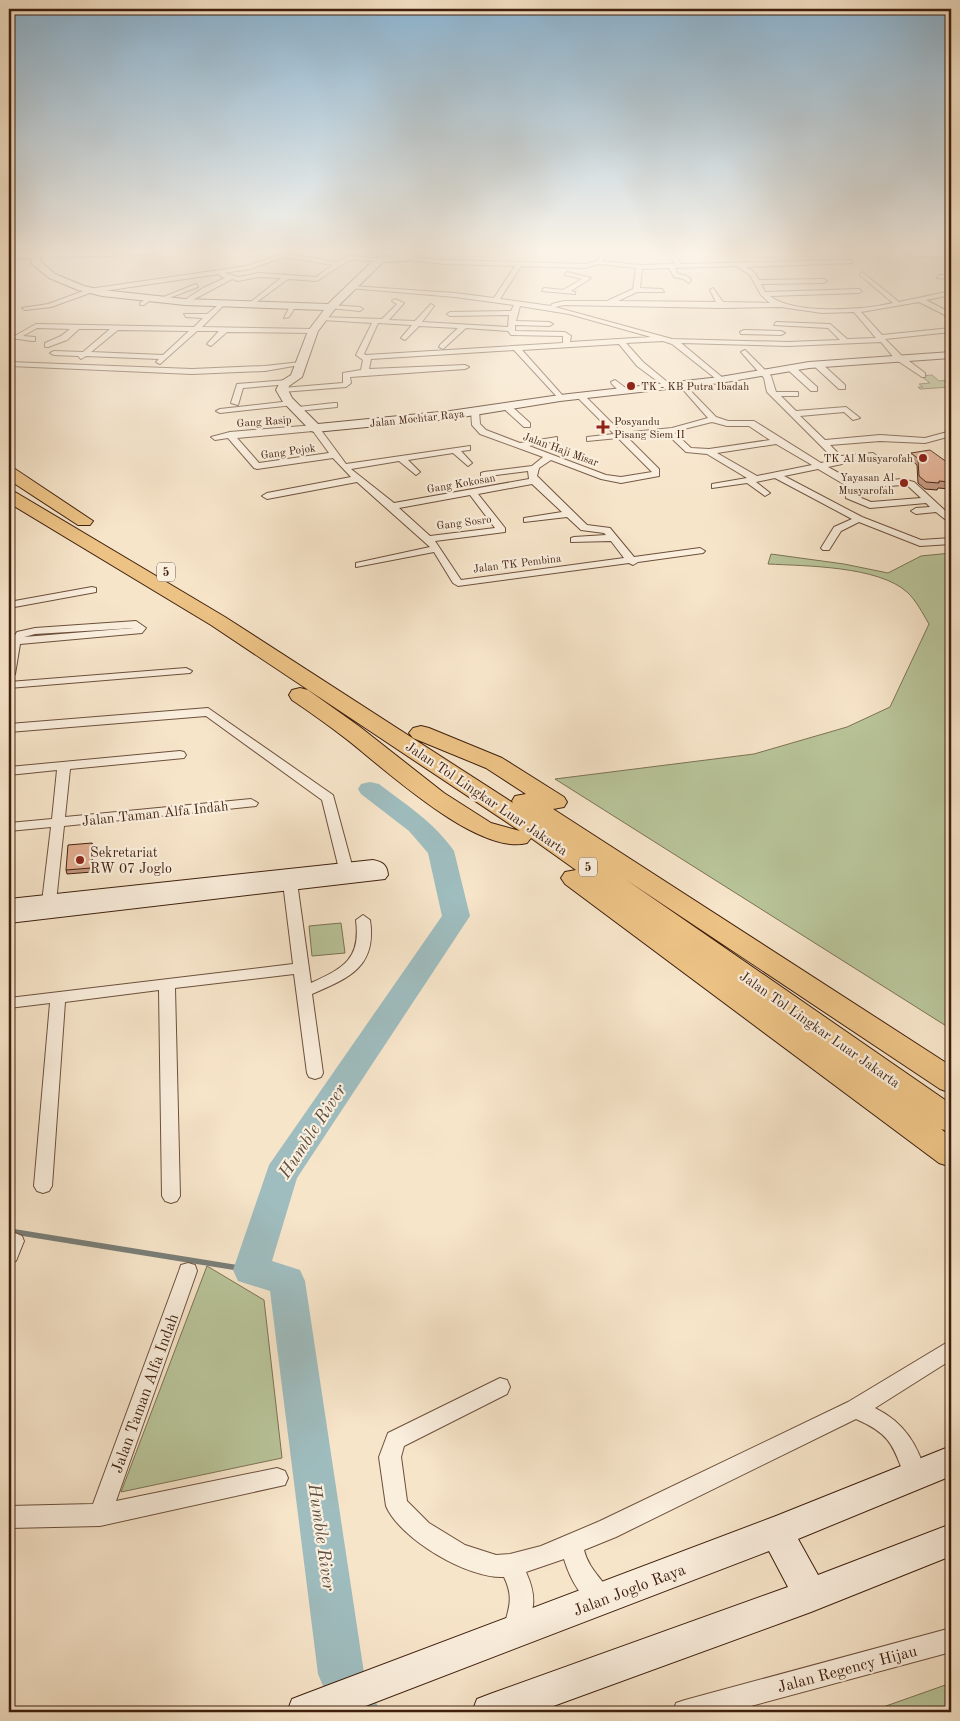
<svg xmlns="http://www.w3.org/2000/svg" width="960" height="1721" font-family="'Old Standard TT',serif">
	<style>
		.green { fill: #b9c59a; stroke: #7c7254 }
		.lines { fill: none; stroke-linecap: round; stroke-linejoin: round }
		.stream { stroke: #797e78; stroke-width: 5.5 }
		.river { fill: #9fbdbf; fill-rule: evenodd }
		.street-casing { stroke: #6d503c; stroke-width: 2 }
		.secondary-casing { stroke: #3f1f0d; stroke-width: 2 }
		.highway-casing { stroke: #3f1f0d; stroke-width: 2 }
		.street { fill: #faeedd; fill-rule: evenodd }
		.secondary { fill: #faeedd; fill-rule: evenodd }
		.highway { fill: #ecc285; fill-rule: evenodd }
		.wall { fill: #c3967e; stroke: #3f1f0d }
		.shaded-wall { fill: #9f7a66; stroke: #3f1f0d }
		.building { fill: #e3af92; stroke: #3f1f0d }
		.poi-dot { fill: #8f2418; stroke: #faeedd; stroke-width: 2 }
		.labels { text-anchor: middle; stroke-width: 4.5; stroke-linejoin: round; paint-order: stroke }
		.far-poi-label { font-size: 11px; fill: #3f1f0d; stroke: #faeedd; text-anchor: start }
		.far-street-label { font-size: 11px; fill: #3f1f0d; stroke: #faeedd }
		.shield { fill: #faeedd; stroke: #775d4b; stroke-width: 1 }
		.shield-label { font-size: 12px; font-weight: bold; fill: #3f1f0d }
		.street-label { font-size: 14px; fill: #3f1f0d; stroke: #faeedd }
		.poi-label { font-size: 14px; fill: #3f1f0d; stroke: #faeedd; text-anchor: start }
		.near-street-label { font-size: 16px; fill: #3f1f0d; stroke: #faeedd }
		.near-water-label { font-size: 18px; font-style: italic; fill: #5c4e42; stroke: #faeedd }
	</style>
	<rect width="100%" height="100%" fill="#f7e5ca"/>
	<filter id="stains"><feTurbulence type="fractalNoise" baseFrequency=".004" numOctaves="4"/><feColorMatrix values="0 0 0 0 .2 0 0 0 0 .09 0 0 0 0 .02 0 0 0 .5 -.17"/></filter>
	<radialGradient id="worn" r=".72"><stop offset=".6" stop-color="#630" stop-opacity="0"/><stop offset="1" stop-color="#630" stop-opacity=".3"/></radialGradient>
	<g class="green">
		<path d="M932 375 939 381 950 380 951 387 920 389 918 387H923L919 384 930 383 921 376Z"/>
		<path d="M951 553V1029L555 779 754 754 847 727 890 707 929 624C923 614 916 600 907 592 878 566 806 566 768 564L771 554 844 564 888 573 921 556Z"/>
		<path d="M341 923 345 953 312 956 309 926Z"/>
		<path d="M207 1266 264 1300 282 1458 121 1492Z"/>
		<path d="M951 1683V1712H869Z"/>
	</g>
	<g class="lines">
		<path class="stream" d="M9 1231 251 1270"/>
		<path class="river" d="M370 782 379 784C405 804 435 823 454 851L470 916 297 1178 272 1261 300 1270 305 1281 364 1673 380 1712H334L318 1674 270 1291 238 1281 233 1270 269 1165 442 916 428 853 409 831 361 794 358 789 361 784Z"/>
		<defs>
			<g id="street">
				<path d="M34 253H152L149 255 36 257 33 255Z"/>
				<path d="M284 253 338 262 348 256 385 259 382 261 349 260 317 281 288 279 250 307 248 304 281 278 258 277 238 281 232 279 185 304 183 301 203 288 225 278 220 276 219 274 90 293 51 307 25 310 22 308 48 304 89 289 247 266ZM284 257 333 265 316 277 258 273 238 277 224 273 250 269Z"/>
				<path d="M602 253H608L603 261 639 265 675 264 669 253H675L681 264 850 260 852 263 746 267 755 273 759 280 824 279 827 281 824 283 761 284 765 292 859 289 862 291 859 293 770 296C794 315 863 310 893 303L860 275 862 272 899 302 951 291V295L926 300 951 313V318L919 302 861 312 882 335 951 328V332L885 339 901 355 925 373V377H922L895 359 881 342 788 346 681 343 723 378 724 380 720 382 672 344 663 341 626 343 643 362 671 385V389H668L637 366 619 344 522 350 563 396V400H560L514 350 371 359 369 369 465 365 469 367 465 369 350 377 351 383 346 387 282 392 278 390 282 388 343 383V373L361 370 363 360 356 355 372 323 322 320 320 317 382 319 397 304 392 301 395 299 404 303 389 320 415 321 431 304 434 306 422 322 508 327 509 315 450 316 447 314 450 312 511 311 514 305 455 297 349 288 352 286 455 293 494 298 515 266 444 264 406 260 404 257 444 260 585 264 597 261ZM599 264 636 268 633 289 607 301H564L552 304 551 306 500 299 521 266 585 268ZM736 266 750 275 761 295 770 303 723 302 713 288 710 290 716 302 618 301 637 292H664L662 289 640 288 642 269 669 268 674 277 683 279 689 283 691 280 687 276 678 274 675 268ZM564 305 721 308 781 307 822 313 854 312 876 338 847 339 830 324 776 322 774 325 828 328 840 340 788 342 672 339 555 307ZM520 306 569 314 651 337 570 342 571 336 565 332 515 331V325L549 326 553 324 549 322 516 321ZM378 323 412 325 401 338 405 340 419 326 458 328 440 345 439 347 443 349 466 328 508 331 511 335 563 336V343L366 355 364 354Z"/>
				<path d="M746 253H773L776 255 773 257 744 256Z"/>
				<path d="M908 253H951V256H910Z"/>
				<path d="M567 272 591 278 571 291 575 292V294L542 291 544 288 563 290 582 279 565 275Z"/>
				<path d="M939 275H951V279L937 278Z"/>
				<path d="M196 284 198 287 161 301 156 300Z"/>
				<path d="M147 298 152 299 144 305H140V303Z"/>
				<path d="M222 302 224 305 202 327 313 329 317 331 313 333 227 332 211 346 207 344 219 331H197L160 364 156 362 159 359 86 356 81 359 78 356 54 355 50 353 54 351 83 352 110 329H79L67 340 48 347H45V343L61 336 70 329 37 328 23 336 35 337V341H32L11 338 36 324 194 327 203 318 186 317 184 314H207ZM118 330 189 331 163 355 91 352Z"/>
				<path d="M293 304 296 306 289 317 284 318 290 306Z"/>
				<path d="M331 305 360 307 363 309 360 311 329 308Z"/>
				<path d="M744 330 781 331 785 333 781 335 741 334 740 332Z"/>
				<path d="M745 350 771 376 776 392H798V396H781L796 411 846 407 860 418 853 420 844 412 800 416 825 440 880 435 925 438 951 431V436L925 443 880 441 830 445 841 456 873 453 877 456 873 459 843 461 842 464 828 467 857 483 902 479 914 482 951 516V524L936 512 916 514 911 511 916 508 930 507 926 503 870 508 846 498V494L857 492 818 469 784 476 862 517 921 540 951 538V544L920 546 859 522 841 531 829 550H823L821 548 834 527 852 519 775 478 756 482 770 493 765 496 747 483 712 488V484L747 478 707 454 686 452 666 433 627 437 659 469V476L621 483 601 479 551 460 539 468 537 476 587 525 610 528 634 557 700 548 705 551 703 553 638 562 633 565 629 563 458 586 453 583 434 552 356 567V563L430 547 357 482 267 499 262 496 267 493 351 477 333 458 257 469 254 468 228 438 215 440 211 437 230 432 315 425 318 426 346 464 470 446V450L461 451 472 463 468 466 453 453 408 460 420 472 416 475 399 461 351 469 394 503 529 479 528 471 481 477V473L484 472 532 466 543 457 480 434 472 425 471 411 475 409 479 411 480 424 486 430 520 443 557 437V441L529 446 606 475 621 477 652 472 618 438 587 441V437L614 434 576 396 583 394 622 433 672 428 708 418 679 385 683 383 716 417 728 421H754L821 463 835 460 767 392 764 378 741 352ZM712 422 727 426H749L770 440 709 449 691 448 675 433 680 430ZM313 431 329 453 259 463 237 438ZM776 444 812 465 757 476 717 453ZM532 484 562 512 524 518V522L567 517 581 530 604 533 606 535 574 537 571 538V542L611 541 624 558 461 580 435 541 505 532V528L478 494ZM902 485 908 486 921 498 871 502 859 497 868 492 863 488ZM470 495 495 528 430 536 399 508Z"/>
				<path d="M9 362 192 369 265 366 301 362 305 364 265 371 192 374 10 366Z"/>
				<path d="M814 362H820L845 385V389H839L814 366Z"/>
				<path d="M788 366H794L817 387V391H811L788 370Z"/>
				<path d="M287 380 291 382 290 384 243 388 238 405 231 403 237 384Z"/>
				<path d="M615 380 627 389V393H621L612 384 611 382Z"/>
				<path d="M291 401 295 403 294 405 220 413 216 411 220 409Z"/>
				<path d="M334 403H337V407L298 411 294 409 298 407Z"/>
				<path d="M503 404H509L530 423V427H524L503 408Z"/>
				<path d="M92 587 96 588V592L9 608V602Z"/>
				<path d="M136 621 146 628 142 633 20 644 15 674 9 677V645L17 632 35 628ZM134 628 24 637 35 634Z"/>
				<path d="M186 668 192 671 190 673 9 688V682Z"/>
				<path d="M208 708 333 795 353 869 351 872 346 873 339 869 322 800 206 716 9 732V724Z"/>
				<path d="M180 751 184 752 186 755 184 758 70 769 65 817 251 799 258 803 256 806 64 826 56 902 54 905H44L42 902 51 827 9 831V823L52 819 57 770 9 775V767Z"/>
				<path d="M289 871 296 875 311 983C344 968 361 959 356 920L363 915 370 920C377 966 350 978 312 994L323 1073 321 1077 315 1079 309 1077 307 1073 294 974 175 988 180 1196 177 1201 171 1203 165 1201 162 1196 159 990 65 1002 52 1186 49 1191 43 1193 37 1191 34 1186 50 1003 9 1008V998L293 964 282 875Z"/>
				<path d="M15 1233 22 1236 24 1241 16 1261 9 1263V1235Z"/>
				<path d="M188 1263 195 1265 197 1271 116 1501 277 1468 285 1471 288 1478 285 1485 100 1526 9 1528V1506L93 1504 179 1271 181 1265Z"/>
				<path d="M951 1340V1360L875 1408C905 1423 918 1445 927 1477L924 1484 916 1487 908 1484C893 1449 895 1436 856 1419L616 1537 584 1550C589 1571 606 1581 613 1599L610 1607 602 1610C582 1602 570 1579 564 1559L526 1572C538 1599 534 1610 523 1636L515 1640 507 1636C499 1618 519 1607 504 1577 468 1579 400 1539 386 1506L379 1457 388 1433 500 1378 507 1380 510 1387 507 1394 404 1446 401 1457 407 1501 429 1523 465 1545 496 1555 510 1554 541 1546 600 1521 848 1402Z"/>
				<path d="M951 1628V1652L729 1712H673L676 1703 685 1700Z"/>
			</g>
			<g id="secondary">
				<path d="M9 253H39L40 261 55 274 84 286 102 290 185 299 328 304 377 257 422 253 406 261 383 262 335 309 318 331 302 377 289 386 288 390 292 398 318 424 450 411 560 395 720 377 809 362 951 352V358L809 368 720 383 560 401 450 419 315 432 311 431 283 402 276 390 280 382 291 375 308 331 324 310 185 305 102 296 78 290 49 278 32 264 31 258 9 259Z"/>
				<path d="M373 860C383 862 387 865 388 875L385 879 9 923V899Z"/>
				<path d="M951 1446V1476L798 1539 818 1575 951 1524V1556L811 1612 537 1712H472L477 1699 490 1694 788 1587 769 1551 350 1712H287L292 1699 305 1694 776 1516Z"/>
			</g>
			<g id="highway">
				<path d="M9 468 15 469 93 521 90 525H78L9 480Z"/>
				<path d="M9 491 15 492 225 617 513 803 512 801 515 796 526 794 486 768 413 738 409 733 413 728 421 726 429 728 502 758 564 797 567 802 564 807 553 809 951 1066V1093L940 1089 625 879 951 1104V1132L941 1129 951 1137V1167L939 1163 565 884 561 878 565 872 576 870 531 838 527 843C477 856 384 768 345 738 328 725 310 712 292 700L289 695 292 690 300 688 308 690 360 727 444 793 491 823 520 831 211 625 9 503Z"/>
			</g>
		</defs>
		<use href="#street" class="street-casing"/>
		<use href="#secondary" class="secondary-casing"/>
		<use href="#highway" class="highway-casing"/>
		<use href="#street" class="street"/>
		<use href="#secondary" class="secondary"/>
		<use href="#highway" class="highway"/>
	</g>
	<g class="wall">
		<path d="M911 453 951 465V489L938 488 937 490 925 489 918 483 917 465 910 459Z"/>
		<path d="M93 847 92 872 67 874 66 870Z"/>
	</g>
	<path class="shaded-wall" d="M92 843 93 847 92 872 91 868Z"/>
	<g class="building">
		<path d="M930 450 951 465V482L939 481V483L926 482 919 476 918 460H920L911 453Z"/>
		<path d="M92 843 91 868 66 870 68 845Z"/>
	</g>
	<linearGradient id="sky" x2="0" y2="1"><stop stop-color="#8bb8d8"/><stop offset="0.51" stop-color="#fbf3e7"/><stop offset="1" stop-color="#fbf3e7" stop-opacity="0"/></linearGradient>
	<rect width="960" height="494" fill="url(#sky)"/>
	<g class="poi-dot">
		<circle cx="631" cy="386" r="5"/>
		<path d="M600.5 419.5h5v5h5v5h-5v5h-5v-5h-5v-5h5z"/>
		<circle cx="923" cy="458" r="5"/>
		<circle cx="904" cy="483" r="5"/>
		<circle cx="80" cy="860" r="5"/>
	</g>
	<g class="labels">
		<g class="far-poi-label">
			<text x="641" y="390">TK - KB Putra Ibadah</text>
			<text x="614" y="425">Posyandu<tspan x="614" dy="13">Pisang Siem II</tspan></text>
			<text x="913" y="462" text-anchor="end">TK Al Musyarofah</text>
			<text x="894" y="481" text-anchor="end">Yayasan Al<tspan x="894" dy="13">Musyarofah</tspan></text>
		</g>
		<g class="far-street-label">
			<text transform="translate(417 418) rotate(-6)" y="4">Jalan Mochtar Raya</text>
			<text transform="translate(264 421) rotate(-4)" y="4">Gang Rasip</text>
			<text transform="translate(561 449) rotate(20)" y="4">Jalan Haji Misar</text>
			<text transform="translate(288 451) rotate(-8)" y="4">Gang Pojok</text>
			<text transform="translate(461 483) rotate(-10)" y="4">Gang Kokosan</text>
			<text transform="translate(464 522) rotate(-7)" y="4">Gang Sosro</text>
			<text transform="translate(517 563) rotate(-7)" y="4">Jalan TK Pembina</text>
		</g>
		<g class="shield">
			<rect x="157" y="562.5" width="18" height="19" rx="4"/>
			<rect x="579" y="857.5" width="18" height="19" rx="4"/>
		</g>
		<g class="shield-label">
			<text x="166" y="576">5</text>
			<text x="588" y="871">5</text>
		</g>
		<g class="street-label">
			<text transform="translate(487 798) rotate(34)" y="5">Jalan Tol Lingkar Luar Jakarta</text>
			<text transform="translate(155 813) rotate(-6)" y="5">Jalan Taman Alfa Indah</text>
			<text transform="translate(820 1029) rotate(35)" y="5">Jalan Tol Lingkar Luar Jakarta</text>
		</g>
		<g class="poi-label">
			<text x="90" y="857">Sekretariat<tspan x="90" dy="16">RW 07 Joglo</tspan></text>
		</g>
		<g class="near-street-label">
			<text transform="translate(144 1393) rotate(-70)" y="6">Jalan Taman Alfa Indah</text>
			<text transform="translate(629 1589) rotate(-21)" y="6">Jalan Joglo Raya</text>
			<text transform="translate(847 1668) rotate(-15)" y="6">Jalan Regency Hijau</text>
		</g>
		<g class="near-water-label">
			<text transform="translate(312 1131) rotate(-57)" y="6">Humble River</text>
			<text transform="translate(322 1537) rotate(82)" y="6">Humble River</text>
		</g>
	</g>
	<rect width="960" height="1721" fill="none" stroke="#f7e5ca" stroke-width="30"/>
	<rect x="10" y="10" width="940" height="1701" fill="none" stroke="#3f1f0d" stroke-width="2.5"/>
	<rect x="15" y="15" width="930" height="1691" fill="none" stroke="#3f1f0d"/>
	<rect width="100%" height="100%" filter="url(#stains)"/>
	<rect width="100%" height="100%" fill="url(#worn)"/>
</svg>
